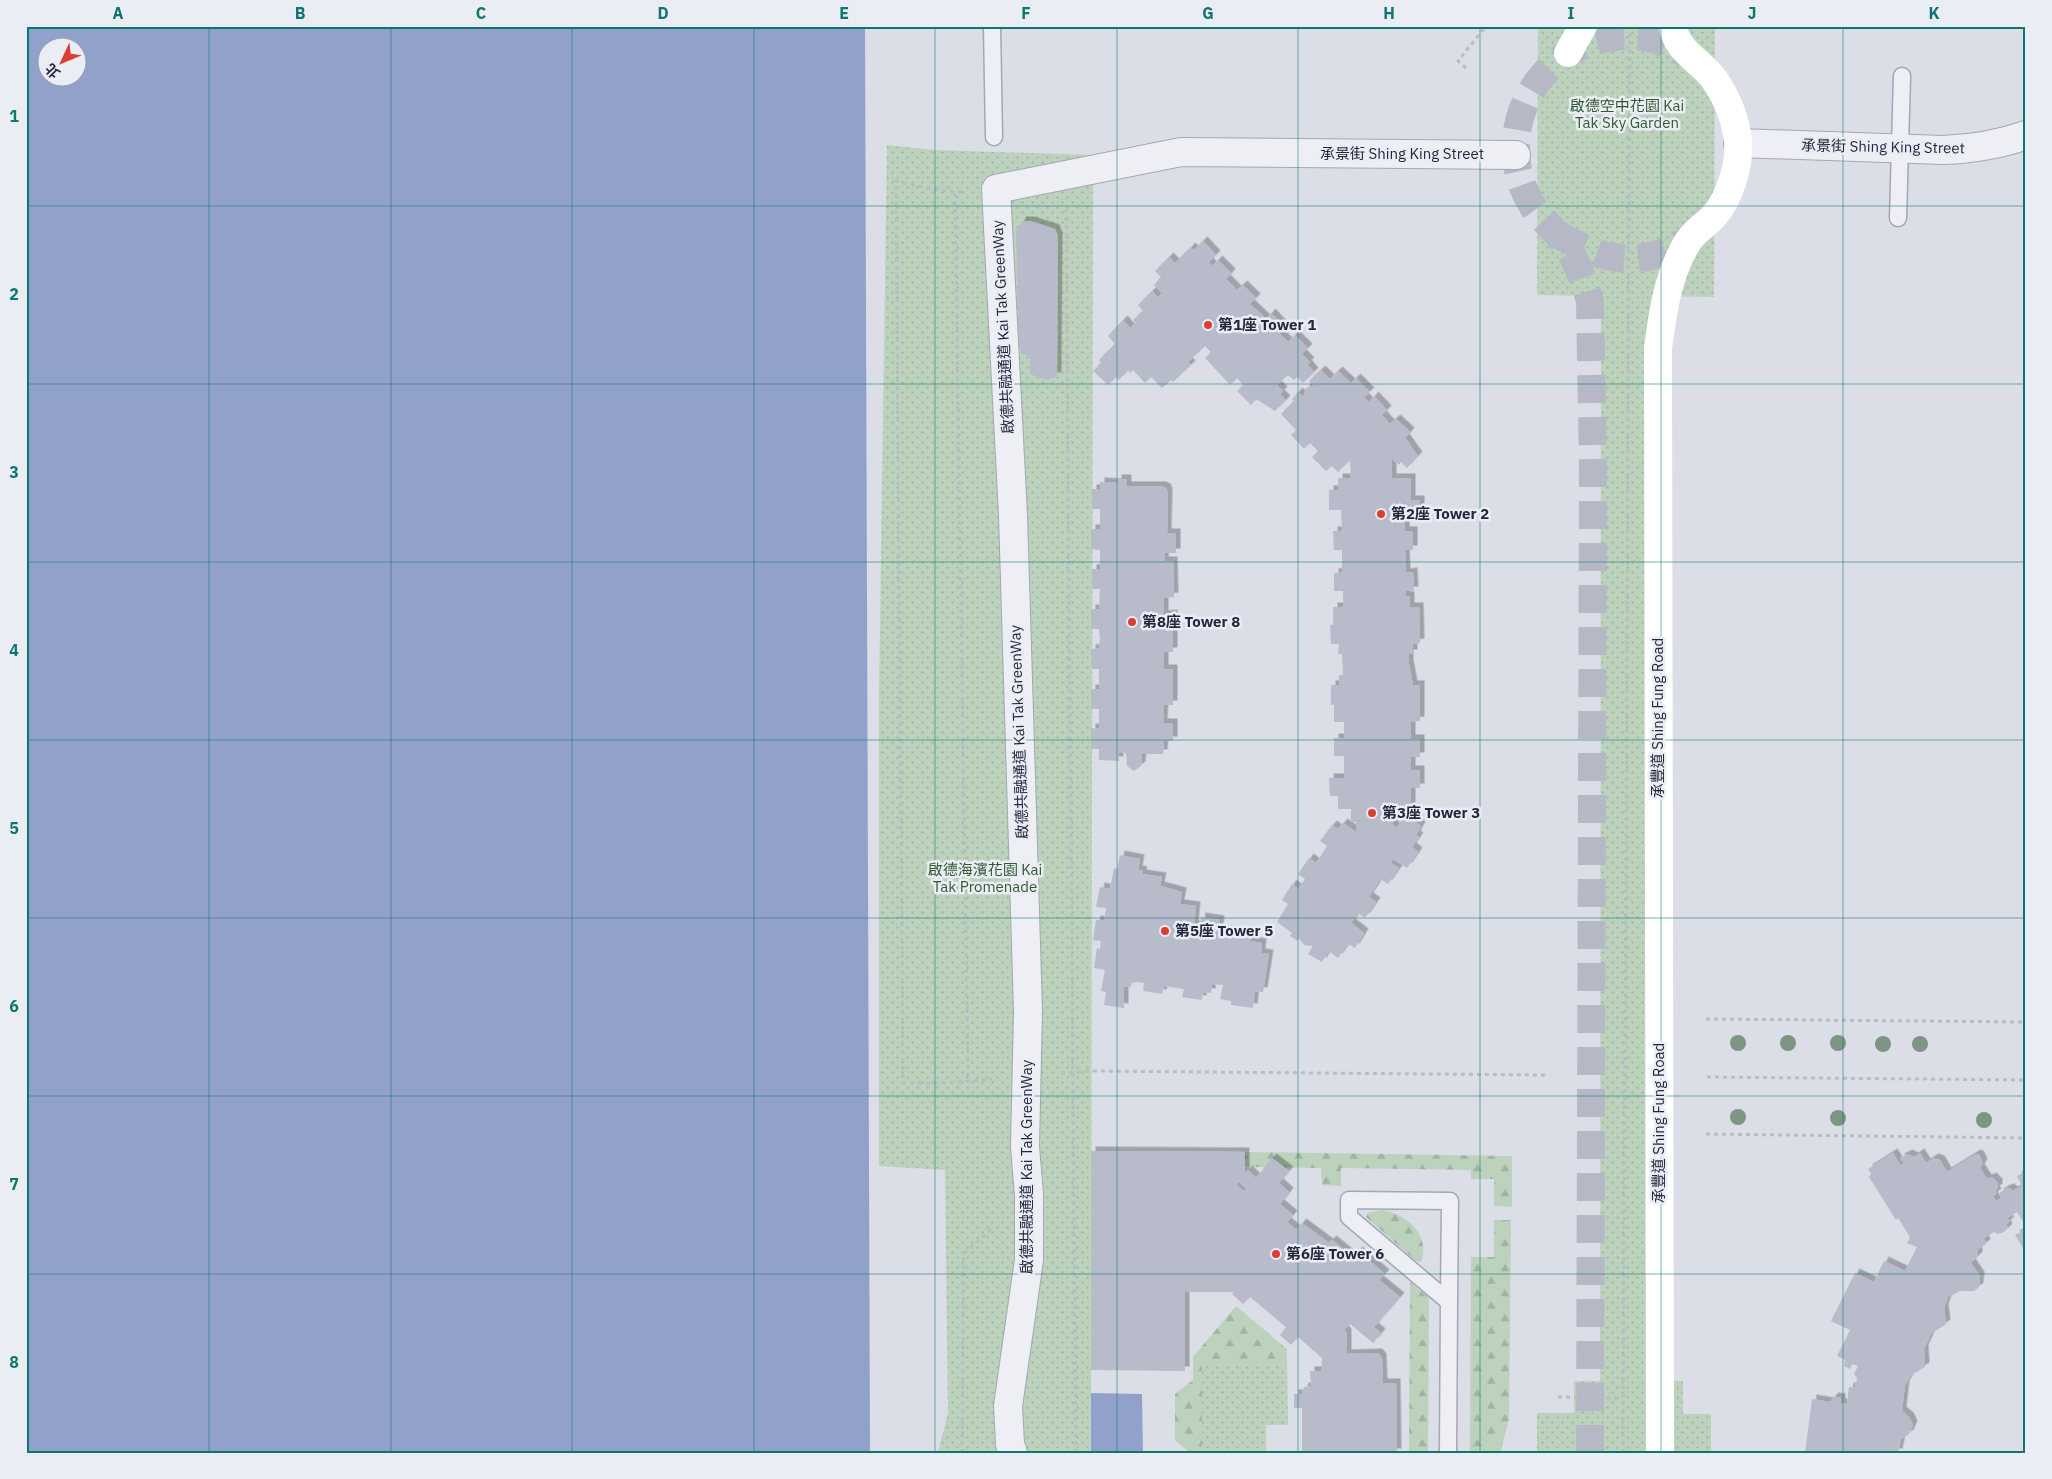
<svg xmlns="http://www.w3.org/2000/svg" width="2052" height="1479" font-family="'IBM Plex Sans','Noto Sans TC',sans-serif">
	<style>
		.green { fill: url(#green-dots) }
		.forest { fill: url(#forest-firs) }
		.water { fill: #92a1cb; fill-rule: evenodd }
		.building { fill: #b8bbca; fill-rule: evenodd; filter: url(#shadow) }
		.lines { fill: none; stroke-linecap: round; stroke-linejoin: round }
		.secondary-tunnel { stroke: #b6b9c5; stroke-width: 28; stroke-dasharray: 28 14; stroke-linecap: butt }
		.lane-casing { stroke: #a4a7b4; stroke-width: 19 }
		.street-casing { stroke: #a4a7b4; stroke-width: 30 }
		.path { stroke: #b9bbc5; stroke-width: 3; stroke-dasharray: 4 4; stroke-linecap: butt }
		.lane { stroke: #eeeff5; stroke-width: 16 }
		.street { stroke: #eeeff5; stroke-width: 28 }
		.secondary { stroke: #fff; stroke-width: 28 }
		.path-bridge { stroke: #b9bbc5; stroke-width: 3; stroke-dasharray: 4 4; stroke-linecap: butt }
		.tree { fill: #7d9683 }
		.grid { fill: none; stroke: #0f766e; stroke-width: 1; stroke-opacity: 0.55 }
		.poi-dot { fill: #d93f33; stroke: #ebedf5; stroke-width: 2 }
		.labels { text-anchor: middle; stroke-width: 5; stroke-linejoin: round; paint-order: stroke }
		.park-label { font-size: 15px; fill: #305b32; stroke: #ebedf5 }
		.street-label { font-size: 15px; fill: #24283e; stroke: #ebedf5 }
		.poi-label { font-size: 15px; font-weight: bold; fill: #24283e; stroke: #ebedf5; text-anchor: start }
		.neatline { fill: none; stroke: #0f766e; stroke-width: 2 }
		.grid-label { font-size: 16px; text-anchor: middle; font-weight: bold; fill: #0f766e }
	</style>
	<defs>
		<pattern id="green-dots" width="8" height="8" patternUnits="userSpaceOnUse" patternTransform="scale(1.25)"><rect width="8" height="8" fill="#bcd2bc"/><path d="M2 2h.1M6 6h.1" fill="none" stroke="#a1b4a3" stroke-width="1.8" stroke-linecap="round"/></pattern>
		<pattern id="forest-firs" width="22" height="20" patternUnits="userSpaceOnUse" patternTransform="scale(1.25)"><rect width="22" height="20" fill="#bcd2bc"/><path d="M5 1l3.5 6h-7zM16 11l3.5 6h-7z" fill="#a1b4a3"/></pattern>
		<filter id="shadow"><feDropShadow dx="4.5" dy="-4.5" stdDeviation="0" flood-color="#0004"/></filter>
	</defs>
	<rect width="100%" height="100%" fill="#dbdde7"/>
	<g class="green">
		<path d="M1538 26H1715L1714 297 1659 296 1658 1381H1683V1414H1711V1453H1537V1413H1574V1381H1600L1601 296 1537 295Z"/>
		<path d="M887 145 935 150 1093 155 1091 1453H938L948 1413 945 1170 879 1166V696Z"/>
		<path d="M1202 1364H1287L1288 1425H1266V1451L1287 1453H1202Z"/>
	</g>
	<g class="forest">
		<path d="M1245 1152 1512 1156V1207L1494 1206V1179H1471V1170L1341 1168V1186L1322 1185 1321 1168 1245 1167Z"/>
		<path d="M1382 1210C1406 1214 1431 1234 1421 1262L1416 1261 1366 1217 1368 1213Z"/>
		<path d="M1494 1220H1511L1509 1419 1500 1453H1470L1471 1257H1494Z"/>
		<path d="M1410 1282 1429 1298 1428 1453H1409Z"/>
		<path d="M1236 1306 1287 1349V1364H1202V1453H1190L1175 1440V1394L1193 1380V1357Z"/>
	</g>
	<g class="water">
		<path d="M26 26H865L870 1453H26ZM48 48H78V78H48Z"/>
		<path d="M1091 1393 1142 1394 1143 1453H1091Z"/>
	</g>
	<g class="building">
		<path d="M1022 221H1030L1055 229 1058 237 1057 376 1047 380 1030 374V357L1021 352 1019 346 1016 231Z"/>
		<path d="M1203 241 1216 255 1209 262 1212 266 1218 260 1231 273 1226 279 1237 290 1243 285 1256 298 1250 304 1266 319 1271 313 1284 327 1279 333 1288 342 1295 335 1308 348 1302 354 1310 362 1307 364 1314 372 1303 383 1297 377 1294 380 1288 375 1277 385 1283 391 1280 394 1286 400 1275 411 1256 399 1251 405 1237 391 1243 385 1237 378 1230 385 1205 358 1211 352 1205 346 1188 362 1191 365 1173 382 1171 380 1162 388 1151 377 1145 383 1133 370 1130 373 1128 370 1119 380 1116 377 1108 385 1093 371 1101 363 1099 360 1115 344 1108 336 1123 320 1130 328 1136 323 1133 320 1143 311 1138 305 1152 291 1158 297 1162 293 1154 285 1161 277 1155 271 1169 257 1175 263 1191 247 1194 250Z"/>
		<path d="M1321 370 1330 379 1338 371 1351 383 1356 378 1370 392 1364 397 1369 402 1374 396 1387 410 1382 415 1390 424 1396 419 1410 432 1405 438 1418 456 1407 468 1401 462 1399 465 1392 459V478H1411V500H1420V518L1405 519V531H1413V550H1405L1406 573 1413 572 1414 591H1406V596H1410V607H1419L1420 643 1413 644V654H1409V664L1413 685H1420V721L1411 722V739H1420V757H1411V770H1420V788H1411V809H1393V825L1397 828 1402 819 1405 821 1408 817 1421 826 1416 835 1419 837 1412 847 1418 852 1407 868 1393 859 1391 863 1399 868 1388 884 1380 879 1369 897 1376 902 1365 918 1358 913 1351 923 1364 933 1355 948 1348 944 1338 958 1329 951 1322 962 1308 954 1313 946 1304 945 1299 938 1298 941 1290 936 1292 933 1277 922 1288 904 1282 900 1292 884 1298 889 1305 879 1298 874 1309 858 1316 863 1327 846 1320 841 1332 825 1338 829 1343 823 1356 832V822H1351V809H1338V796H1330L1329 778H1344V756H1334V738H1344V722H1334V705H1331V685H1339V675H1343L1342 654H1338L1339 644H1331L1330 625H1333V607H1343V591H1334V573L1342 572V550H1334L1333 531H1342L1341 510H1329V490H1338V478H1351L1350 460 1338 472 1332 466 1326 471 1312 457 1318 451 1310 443 1304 449 1291 435 1296 430 1281 414 1294 401 1292 399 1298 392 1303 397 1306 388 1314 386 1309 381Z"/>
		<path d="M1117 479H1127V486H1161L1166 488 1168 493 1167 533H1176V553H1165L1164 561H1173L1174 597 1164 598V615L1173 614V652H1164V669H1173V705H1164L1163 723H1173V741H1164L1163 754H1142L1141 766 1134 771 1127 766 1126 753 1119 752V761L1099 760V749H1091V728L1099 729V709H1091V689H1099V669H1092L1091 649 1099 648 1100 639 1099 629H1091V609H1099L1100 589H1092V569H1100V550L1091 549V529H1100V509H1092V489H1100V482L1117 483Z"/>
		<path d="M1120 855 1140 859 1138 870 1143 871 1142 874 1162 877 1160 886 1182 892 1180 904 1196 906 1194 925 1200 926 1201 917 1220 920 1219 929 1251 934 1250 941 1262 943 1261 953 1269 954 1263 992 1255 991 1253 1008 1231 1005V1001L1220 999 1223 985 1212 984 1211 993 1203 992 1202 1000 1182 997 1184 989 1164 986 1162 994 1143 991 1144 983 1132 981 1131 987 1124 986V1008L1104 1005 1106 992 1101 991 1105 970 1094 968 1097 948 1100 949 1101 941 1093 940 1096 920 1104 921 1106 908 1096 907 1100 887 1110 889 1114 868 1117 869Z"/>
		<path d="M1091 1151 1245 1152V1173L1248 1170 1256 1178 1272 1158 1289 1171 1279 1183 1289 1192 1280 1204 1293 1215 1287 1222 1296 1230 1302 1223 1329 1243 1332 1240 1353 1257 1358 1251 1385 1274 1379 1280 1400 1297 1374 1327 1381 1333 1373 1343 1350 1324 1344 1330 1347 1333V1354L1378 1353 1382 1358 1383 1383H1396L1397 1453H1302V1408H1294V1394H1302L1304 1387 1322 1386 1311 1385 1310 1371H1321L1322 1358 1298 1337 1291 1345 1280 1335 1286 1327 1250 1297 1243 1304 1232 1294 1234 1292H1185V1371L1091 1370ZM1239 1182 1247 1189 1244 1191 1236 1185Z"/>
		<path d="M1893 1153 1901 1166 1904 1163 1900 1158 1908 1154 1914 1157 1920 1153 1926 1163 1934 1158 1940 1160 1947 1172 1976 1154 1979 1155 1983 1163 1980 1168 1987 1179 1992 1177 1998 1183V1188L1995 1190 1997 1193 1993 1196 1996 1201 2002 1198 1999 1193 2006 1189 2010 1188 2013 1191 2022 1186 2017 1176 2026 1171V1226L2017 1212 2007 1218 2010 1221 2006 1224 2008 1228 2004 1232 1998 1234 1994 1232 1984 1238 1986 1244 1978 1249V1256L1971 1263 1980 1276 1979 1287 1974 1291H1960L1948 1297 1944 1308 1946 1324 1931 1334 1924 1349 1925 1367 1911 1375 1905 1385 1902 1411 1909 1417 1913 1425 1909 1434 1901 1439 1898 1453H1805L1812 1399 1830 1402 1834 1397 1841 1398V1403L1847 1404 1849 1387 1855 1388 1857 1378 1854 1374 1858 1366 1852 1364 1850 1369 1844 1366 1845 1360 1837 1356 1850 1330 1831 1321 1855 1273 1874 1282 1884 1261 1905 1271 1917 1247 1907 1243 1910 1237 1898 1218 1896 1220 1869 1177 1871 1174 1868 1169Z"/>
		<path d="M2026 1229V1253L2015 1235Z"/>
	</g>
	<g class="lines">
		<g class="secondary-tunnel">
			<path d="M1559 235C1590 252 1615 264 1651 256 1663 254 1676 246 1687 241"/>
			<path d="M1590 1453 1593 468 1590 301C1583 277 1574 253 1557 234 1548 224 1539 216 1532 205 1500 154 1517 88 1565 55 1590 38 1627 31 1656 40 1667 44 1677 50 1687 54"/>
		</g>
		<defs>
			<g id="lane">
				<path d="M992 26 994 137"/>
				<path d="M1898 218 1902 76"/>
				<path d="M1349 1200 1450 1201 1449 1302 1349 1217Z"/>
				<path d="M1448 1453 1449 1302"/>
			</g>
			<g id="street">
				<path d="M1738 143 1943 150C1972 149 1998 145 2026 135"/>
				<path d="M1013 1453 1010 1444 1008 1406 1029 1260V1195L1025 1147 1028 1011 1013 515 996 189 1181 152 1516 155"/>
			</g>
		</defs>
		<use href="#lane" class="lane-casing"/>
		<use href="#street" class="street-casing"/>
		<g class="path">
			<path d="M1466 68 1458 61 1486 26"/>
			<path d="M962 192 936 190 896 181 903 1083H947L992 1079"/>
			<path d="M955 193 968 1080"/>
			<path d="M1066 209 1076 1453"/>
			<path d="M1706 1019 2026 1022"/>
			<path d="M1061 1073 1091 1071 1545 1075"/>
			<path d="M1707 1077 2026 1080"/>
			<path d="M1706 1134 2026 1138"/>
			<path d="M962 1453 964 1253 994 1227"/>
		</g>
		<use href="#lane" class="lane"/>
		<use href="#street" class="street"/>
		<g class="secondary">
			<path d="M1568 53 1583 26"/>
			<path d="M1660 1453 1658 348C1663 311 1668 275 1687 243 1693 232 1706 225 1714 216 1729 199 1740 166 1738 142 1736 119 1727 98 1714 79 1701 61 1676 51 1673 26"/>
		</g>
		<g class="path-bridge">
			<path d="M1639 26H1704"/>
			<path d="M1558 1397 1623 1398"/>
			<path d="M1623 1453 1630 26"/>
		</g>
	</g>
	<g class="tree">
		<circle cx="1738" cy="1043" r="8"/>
		<circle cx="1788" cy="1043" r="8"/>
		<circle cx="1838" cy="1043" r="8"/>
		<circle cx="1883" cy="1044" r="8"/>
		<circle cx="1920" cy="1044" r="8"/>
		<circle cx="1738" cy="1117" r="8"/>
		<circle cx="1838" cy="1118" r="8"/>
		<circle cx="1984" cy="1120" r="8"/>
	</g>
	<path class="grid" d="M209 26V1453M391 26V1453M572 26V1453M754 26V1453M935 26V1453M1117 26V1453M1298 26V1453M1480 26V1453M1661 26V1453M1843 26V1453M26 206H2026M26 384H2026M26 562H2026M26 740H2026M26 918H2026M26 1096H2026M26 1274H2026"/>
	<g class="poi-dot">
		<circle cx="1208" cy="325" r="5"/>
		<circle cx="1381" cy="514" r="5"/>
		<circle cx="1132" cy="622" r="5"/>
		<circle cx="1372" cy="813" r="5"/>
		<circle cx="1165" cy="931" r="5"/>
		<circle cx="1276" cy="1254" r="5"/>
	</g>
	<g class="labels">
		<g class="park-label">
			<text x="1627" y="111">啟德空中花園 Kai<tspan x="1627" dy="17">Tak Sky Garden</tspan></text>
			<text x="985" y="875">啟德海濱花園 Kai<tspan x="985" dy="17">Tak Promenade</tspan></text>
		</g>
		<g class="street-label">
			<text transform="translate(1883 147) rotate(1)" y="5">承景街 Shing King Street</text>
			<text x="1402" y="159">承景街 Shing King Street</text>
			<text transform="translate(1003 327) rotate(-93)" y="5">啟德共融通道 Kai Tak GreenWay</text>
			<text transform="translate(1658 718) rotate(-90)" y="5">承豐道 Shing Fung Road</text>
			<text transform="translate(1019 732) rotate(-92)" y="5">啟德共融通道 Kai Tak GreenWay</text>
			<text transform="translate(1659 1123) rotate(-90)" y="5">承豐道 Shing Fung Road</text>
			<text transform="translate(1027 1167) rotate(-90)" y="5">啟德共融通道 Kai Tak GreenWay</text>
		</g>
		<g class="poi-label">
			<text x="1218" y="330">第1座 Tower 1</text>
			<text x="1391" y="519">第2座 Tower 2</text>
			<text x="1142" y="627">第8座 Tower 8</text>
			<text x="1382" y="818">第3座 Tower 3</text>
			<text x="1175" y="936">第5座 Tower 5</text>
			<text x="1286" y="1259">第6座 Tower 6</text>
		</g>
	</g>
	<rect width="2052" height="1479" fill="none" stroke="#ebedf5" stroke-width="55"/>
	<g transform="translate(62 62) rotate(226)"><circle r="24" fill="#ebedf5" stroke="#9b9eac"/>
	<path d="M0-4L9 19L0 12L-9 19Z" fill="#d93f33"/>
	<text y="-8" font-size="14" font-weight="bold" text-anchor="middle" fill="#24283e">北</text>
	</g>
	<rect x="28" y="28" width="1996" height="1424" class="neatline"/>
	<g class="grid-label">
		<text x="118" y="19">A</text>
		<text x="300" y="19">B</text>
		<text x="481" y="19">C</text>
		<text x="663" y="19">D</text>
		<text x="844" y="19">E</text>
		<text x="1026" y="19">F</text>
		<text x="1208" y="19">G</text>
		<text x="1389" y="19">H</text>
		<text x="1571" y="19">I</text>
		<text x="1752" y="19">J</text>
		<text x="1934" y="19">K</text>
		<text x="14" y="122">1</text>
		<text x="14" y="300">2</text>
		<text x="14" y="478">3</text>
		<text x="14" y="656">4</text>
		<text x="14" y="834">5</text>
		<text x="14" y="1012">6</text>
		<text x="14" y="1190">7</text>
		<text x="14" y="1368">8</text>
	</g>
</svg>
